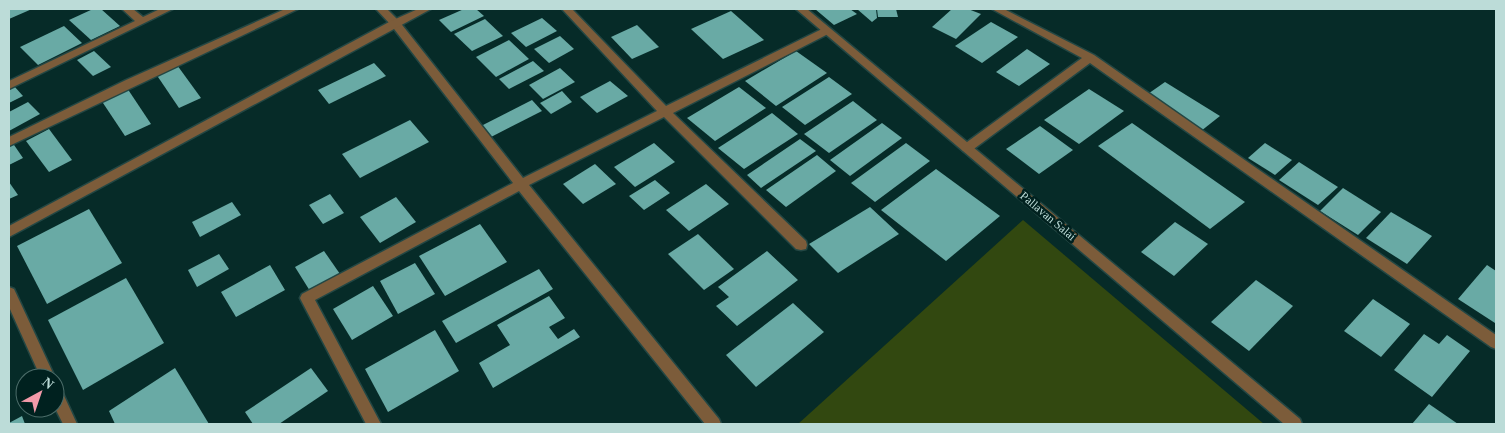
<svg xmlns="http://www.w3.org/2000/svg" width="1505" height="433" font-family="'Times New Roman',serif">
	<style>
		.green { fill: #324810 }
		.building { fill: #69aaa5 }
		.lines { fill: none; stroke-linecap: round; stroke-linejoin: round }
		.minor-casing { stroke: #234744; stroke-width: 3 }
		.tertiary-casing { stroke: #234744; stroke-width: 3 }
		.minor { fill: #7c5c3a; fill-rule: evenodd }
		.tertiary { fill: #7c5c3a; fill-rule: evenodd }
		.labels { text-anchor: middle; stroke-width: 5; stroke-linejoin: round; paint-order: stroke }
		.street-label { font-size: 12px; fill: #bcdcd8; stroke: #00211f }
	</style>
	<rect width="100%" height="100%" fill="#062b28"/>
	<path class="green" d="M1023 220 1264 424H798Z"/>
	<g class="building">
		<path d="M9 9H32L9 19Z"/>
		<path d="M93 9H101L120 26 91 40 69 20Z"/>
		<path d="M464 9H476L484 16 451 32 439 20Z"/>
		<path d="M815 9H850L857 14 834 25Z"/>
		<path d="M857 9H876L877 18 872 22Z"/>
		<path d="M877 9H896L898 17H878Z"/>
		<path d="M952 9H968L981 14 956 39 932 27Z"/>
		<path d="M731 11 764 40 723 59 691 29Z"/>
		<path d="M542 18 557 31 526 47 511 33Z"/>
		<path d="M485 19 503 36 472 51 454 34Z"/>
		<path d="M991 22 1018 37 982 63 955 46Z"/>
		<path d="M637 25 659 47 632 59 611 37Z"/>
		<path d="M64 26 82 43 38 65 20 47Z"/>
		<path d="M560 36 574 49 549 63 534 49Z"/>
		<path d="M509 40 529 59 496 77 476 57Z"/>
		<path d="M1027 49 1050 64 1019 86 996 72Z"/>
		<path d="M94 51 111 67 93 76 77 60Z"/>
		<path d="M796 51 827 73 776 106 745 81Z"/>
		<path d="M533 61 544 71 509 89 499 79Z"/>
		<path d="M374 63 386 76 329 104 318 90Z"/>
		<path d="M177 65 201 98 179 108 156 74Z"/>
		<path d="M560 68 575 82 543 99 529 85Z"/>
		<path d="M829 77 852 94 805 125 782 107Z"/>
		<path d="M610 81 628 96 597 113 580 97Z"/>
		<path d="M1165 82 1220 116 1201 131 1145 96Z"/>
		<path d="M14 86 23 96 9 103V89Z"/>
		<path d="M739 87 766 108 715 141 687 118Z"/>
		<path d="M127 88 151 124 125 136 101 100Z"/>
		<path d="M1089 89 1124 111 1079 144 1044 120Z"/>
		<path d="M562 91 572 102 551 114 540 103Z"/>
		<path d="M532 100 542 111 491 137 481 126Z"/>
		<path d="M853 101 877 120 829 153 804 134Z"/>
		<path d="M28 102 40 114 9 131V112Z"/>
		<path d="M772 113 798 134 744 169 718 148Z"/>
		<path d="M410 120 429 142 360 178 342 154Z"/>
		<path d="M882 123 902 138 850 176 830 160Z"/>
		<path d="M1132 123 1245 202 1210 229 1098 146Z"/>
		<path d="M1040 126 1073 150 1039 174 1006 149Z"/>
		<path d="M49 129 72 160 49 172 26 141Z"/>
		<path d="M800 139 816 151 761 188 747 175Z"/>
		<path d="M12 142 23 158 9 165V144Z"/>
		<path d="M654 143 675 162 635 187 614 167Z"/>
		<path d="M906 143 930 161 875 202 851 183Z"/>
		<path d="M1265 143 1292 160 1275 175 1248 158Z"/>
		<path d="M817 155 836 171 786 207 766 190Z"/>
		<path d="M1299 162 1338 187 1318 205 1279 180Z"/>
		<path d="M595 164 616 184 583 204 563 184Z"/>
		<path d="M936 169 1000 216 946 261 881 210Z"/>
		<path d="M655 180 670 193 644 210 629 196Z"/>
		<path d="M9 182 18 195 9 199Z"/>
		<path d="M706 184 729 204 689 231 666 210Z"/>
		<path d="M1343 188 1381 212 1358 235 1320 211Z"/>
		<path d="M330 194 344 213 323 224 309 205Z"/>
		<path d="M396 197 416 222 380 243 360 217Z"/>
		<path d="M232 202 241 215 200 237 192 222Z"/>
		<path d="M870 207 899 234 838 273 809 244Z"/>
		<path d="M89 209 122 263 47 304 17 246Z"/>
		<path d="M1391 212 1432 236 1407 264 1366 238Z"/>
		<path d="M1175 222 1208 244 1174 276 1141 252Z"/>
		<path d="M480 224 507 262 445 296 419 256Z"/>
		<path d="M698 234 734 269 704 290 668 254Z"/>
		<path d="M324 251 340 274 310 291 295 267Z"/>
		<path d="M767 251 798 280 737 326 716 306 729 297 718 287Z"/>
		<path d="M219 254 229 269 197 287 188 270Z"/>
		<path d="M415 263 435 294 398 314 380 281Z"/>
		<path d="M270 265 285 290 236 317 221 292Z"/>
		<path d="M1487 265 1496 271 1495 323 1458 299Z"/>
		<path d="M539 269 553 289 456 343 442 321Z"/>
		<path d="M126 278 164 343 83 390 48 320Z"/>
		<path d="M1256 280 1293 306 1249 351 1211 322Z"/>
		<path d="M373 286 393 316 352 340 333 309Z"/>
		<path d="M549 296 565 318 549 327 558 339 574 329 580 337 493 388 479 363 510 345 497 325Z"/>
		<path d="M1373 299 1410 324 1381 357 1344 331Z"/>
		<path d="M793 303 824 332 756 387 726 355Z"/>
		<path d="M435 330 459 371 388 412 365 369Z"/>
		<path d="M1424 334 1439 344 1447 335 1470 351 1432 397 1394 370Z"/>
		<path d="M175 368 209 424H115L109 411Z"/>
		<path d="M311 368 328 391 279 424H253L245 412Z"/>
		<path d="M1429 404 1458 424H1412Z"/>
		<path d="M22 416 25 424H9V423Z"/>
	</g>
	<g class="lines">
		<defs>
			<g id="minor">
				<path d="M122 9H133L143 17 160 9H173L9 89V81L135 21Z"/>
				<path d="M285 9H298L9 146V137L126 80Z"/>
				<path d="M376 9H387L399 21 523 178 657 111 562 9H572L666 106 822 29H830L831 31 830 33 673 113 806 241 807 245 806 249 801 250 796 249 664 117 529 185 719 419 721 424H705L519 191 315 300 381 424H366L302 302 300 298 302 294 513 183 391 25Z"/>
				<path d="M992 9H1004L1094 55 1496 335V349L1491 347 1090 63 971 151H963L961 148 963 145 1082 58Z"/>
				<path d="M9 287 14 289 53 373 55 378H41L9 307Z"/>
				<path d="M55 385 60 387 77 424H63L55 408Z"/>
			</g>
			<g id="tertiary">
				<path d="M418 9H431L9 237V226L391 21Z"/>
				<path d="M796 9H807L1300 419 1302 424H1284Z"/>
			</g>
		</defs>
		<use href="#minor" class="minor-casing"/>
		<use href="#tertiary" class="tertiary-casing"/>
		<use href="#minor" class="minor"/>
		<use href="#tertiary" class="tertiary"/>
	</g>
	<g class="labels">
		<g class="street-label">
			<text transform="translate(1048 216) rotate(40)" y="4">Pallavan Salai</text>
		</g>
	</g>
	<rect width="1505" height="433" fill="none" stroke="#bcdcd8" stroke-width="20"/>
	<g transform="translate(40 393) rotate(40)"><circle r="24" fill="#00211f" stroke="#4b6c69"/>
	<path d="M0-4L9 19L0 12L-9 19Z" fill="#f39aa9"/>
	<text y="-8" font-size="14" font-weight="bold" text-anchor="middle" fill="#bcdcd8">N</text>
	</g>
</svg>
